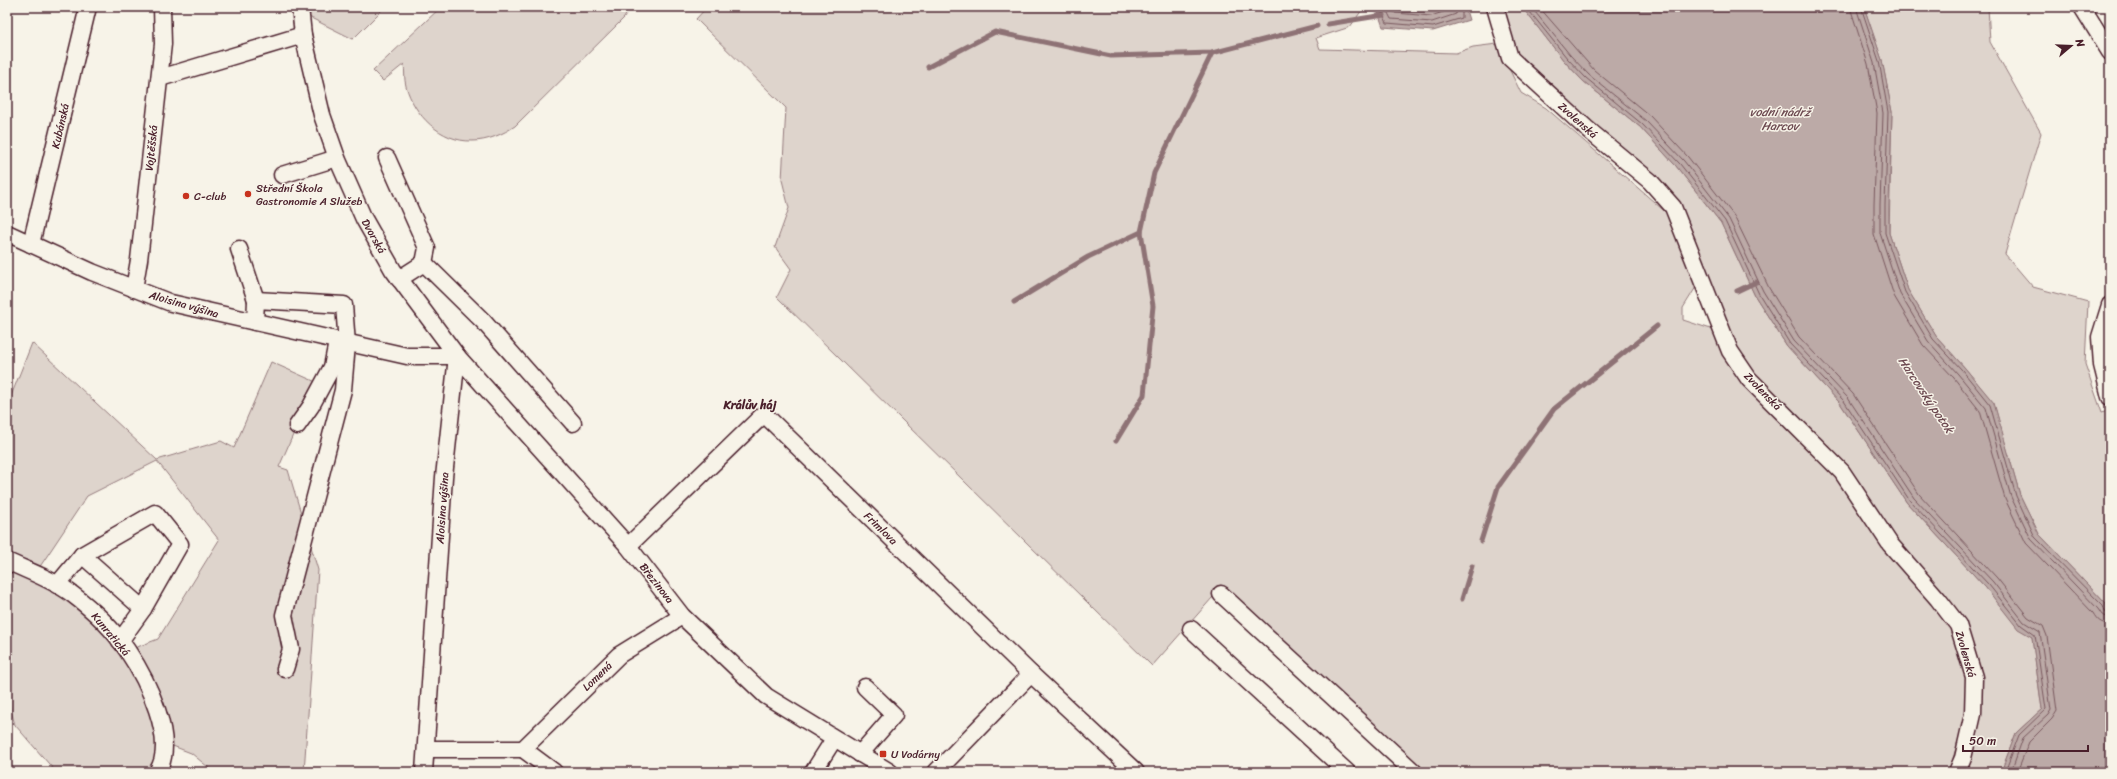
<svg xmlns="http://www.w3.org/2000/svg" width="2117" height="779" font-family="Sriracha,sans-serif">
	<style>
		.green { fill: #ded4cc; stroke: #947a7c; fill-rule: evenodd }
		.water { fill: #bcaaa7; stroke: #8e7275 }
		.lines { fill: none; stroke-linecap: round; stroke-linejoin: round }
		.shore { stroke: #78575d; stroke-width: 1 }
		.stream { stroke: #8e7275; stroke-width: 5 }
		.minor-casing { stroke: #4a1f2b; stroke-width: 19 }
		.minor { stroke: #f7f3e8; stroke-width: 16 }
		.poi-dot { fill: #c8321e; stroke: #f7f3e8; stroke-width: 1.5 }
		.labels { text-anchor: middle; stroke-width: 3; stroke-linejoin: round; paint-order: stroke }
		.street-label { font-size: 11px; fill: #4a1f2b; stroke: #f7f3e8 }
		.poi-label { font-size: 11px; fill: #4a1f2b; stroke: #f7f3e8; text-anchor: start }
		.water-label { font-size: 12px; font-style: italic; fill: #6c4950; stroke: #f7f3e8 }
		.neighbourhood-label { font-size: 12px; font-weight: bold; fill: #4a1f2b; stroke: #f7f3e8 }
	</style>
	<rect width="100%" height="100%" fill="#f7f3e8"/>
	<filter id="ink" filterUnits="userSpaceOnUse"><feTurbulence type="fractalNoise" baseFrequency=".025" numOctaves="2"/><feDisplacementMap in="SourceGraphic" scale="8" xChannelSelector="R" yChannelSelector="G"/><feConvolveMatrix kernelMatrix="1 2 1 2 8 2 1 2 1" color-interpolation-filters="sRGB"/></filter>
	<g filter="url(#ink)">
		<g class="green">
			<path d="M307 7H385L353 39 309 17Z"/>
			<path d="M441 7H631L624 18 515 126C503 134 488 141 472 141 441 142 414 115 406 86 404 79 405 71 404 64L383 81 373 71Z"/>
			<path d="M707 7H1364L1350 27 1316 38 1320 49 1456 53 1473 47 1497 44 1521 93 1546 108 1669 215 1696 287 1683 308V320L1714 330 1837 473 1949 621 1968 675 1965 717 1949 772H1422L1220 589 1152 666 777 297 791 269 775 247 789 208 782 180 786 108 696 19Z"/>
			<path d="M1500 7H1522L1564 61 1583 81 1640 127 1676 166 1721 223 1755 296 1787 346 1840 403 1907 503 1986 588 2018 628 2032 637 2042 709 2016 733 2001 772H1963L1972 646 1750 369 1724 324 1683 215 1669 190 1514 54Z"/>
			<path d="M1864 7H1988L1990 42 2041 133 2005 254 2033 287 2088 302 2085 364 2102 413 2110 410V613L2106 604 2039 534 2020 495 1994 404 1965 368 1936 336 1908 290 1889 233 1892 112 1882 60Z"/>
			<path d="M32 343 157 460 221 441 234 448 271 362 316 382 279 467 288 470 318 570 304 772H214L191 753 165 743 157 772H56L15 725 7 696V406ZM157 461 219 540 158 639 127 651 57 585 35 574 87 496Z"/>
		</g>
		<g class="water">
			<path d="M1376 7H1465L1469 20 1433 31 1383 27Z"/>
			<path d="M1522 7H1864L1882 60 1892 112 1889 205V233L1908 290 1936 336 1965 368 1994 403 2020 495 2039 534 2106 604 2110 613V772H2001L2016 733 2042 709 2032 637 2018 629 1986 588 1907 503 1840 403 1787 346 1755 296 1721 223 1676 166 1640 127 1583 81 1564 61Z"/>
		</g>
		<g class="lines">
			<g class="shore">
				<path d="M1380 7 1387 23 1433 27 1462 18V7"/>
				<path d="M1385 7 1391 19 1432 22 1456 14 1457 7"/>
				<path d="M1392 7 1395 13 1431 16 1449 10 1451 7"/>
				<path d="M1526 7 1567 58 1586 78 1642 124 1680 164 1725 221 1759 294 1790 344 1844 401 1910 501 1989 585 2021 625 2035 635 2046 709 2019 735 2005 772"/>
				<path d="M1531 7 1570 55 1589 75 1646 121 1684 161 1729 219 1763 291 1794 341 1848 398 1914 498 1993 582 2024 622 2040 632 2051 710 2048 715 2023 738 2011 772"/>
				<path d="M1539 7 1594 70 1650 116 1688 157 1734 216 1769 288 1799 337 1853 394 1919 494 1997 578 2028 617 2043 626 2047 636 2057 711 2052 719 2029 742 2017 772"/>
				<path d="M1850 7 1868 64 1877 113 1874 205V234L1894 296 1923 345 1954 378 1980 411 2005 499 2026 543 2093 613C2097 620 2101 624 2110 624"/>
				<path d="M1856 7 1874 63 1883 113 1880 205V233L1900 294 1928 341 1958 374 1986 408 2011 497 2031 539 2098 609 2102 615 2110 618"/>
				<path d="M1861 7 1879 61 1888 112 1885 205V233L1905 292 1933 339 1962 370 1990 405 2016 496 2035 537 2103 606 2105 612 2110 613"/>
			</g>
			<g class="stream">
				<path d="M1328 24 1384 15"/>
				<path d="M928 67 995 32 1111 56 1212 53 1317 26"/>
				<path d="M1737 291 1756 282"/>
				<path d="M1014 302 1088 257 1141 232 1154 173 1212 53"/>
				<path d="M1116 441 1144 395 1153 306 1141 232"/>
				<path d="M1481 541 1498 487 1554 409 1657 326"/>
				<path d="M1462 599 1472 566"/>
			</g>
			<defs>
				<g id="minor">
					<path d="M300 7 303 35 322 115 337 158 364 219 393 270 457 356 628 546 682 616 766 696 890 772"/>
					<path d="M1495 7 1510 58 1586 128 1650 181 1673 207 1730 351 1749 379 1842 472 1890 544 1938 599 1958 625 1974 677 1973 714 1963 758 1957 772"/>
					<path d="M2082 7 2110 52"/>
					<path d="M160 78 303 35"/>
					<path d="M387 158 427 248 424 263"/>
					<path d="M282 175 337 158"/>
					<path d="M7 233 92 272 171 303 407 356H457"/>
					<path d="M31 244 88 7"/>
					<path d="M239 249 256 300"/>
					<path d="M424 263 483 321 573 423"/>
					<path d="M399 279 424 263"/>
					<path d="M134 289 139 260 163 44 162 7"/>
					<path d="M2110 305 2100 337 2102 365 2110 397"/>
					<path d="M255 322 256 300 344 305 347 344 343 390 284 615 291 649 285 669"/>
					<path d="M297 426 311 406 332 367 337 342"/>
					<path d="M628 546 764 414 1031 674 1136 772"/>
					<path d="M82 555 143 609"/>
					<path d="M7 561C28 571 54 580 72 594 92 609 113 629 127 650 146 678 178 741 157 772"/>
					<path d="M57 585 82 555 155 513 180 544 143 609 120 641"/>
					<path d="M1221 594 1414 772"/>
					<path d="M1191 629 1347 772"/>
					<path d="M426 749H523L619 655 682 616"/>
					<path d="M523 749 554 772"/>
					<path d="M860 754 894 715 865 687"/>
					<path d="M424 772 444 477 457 356"/>
					<path d="M813 772 834 739"/>
					<path d="M936 772 1031 674"/>
				</g>
			</defs>
			<use href="#minor" class="minor-casing"/>
			<use href="#minor" class="minor"/>
		</g>
	</g>
	<g class="poi-dot">
		<circle cx="248" cy="194" r="4"/>
		<circle cx="186" cy="196" r="4"/>
		<rect x="879" y="750" width="8" height="8" rx="2"/>
	</g>
	<g class="labels">
		<g class="street-label">
			<text transform="translate(1578 120) rotate(42)" y="4">Zvolenská</text>
			<text transform="translate(60 126) rotate(-77)" y="4">Kubánská</text>
			<text transform="translate(151 148) rotate(-84)" y="4">Vojtěšská</text>
			<text transform="translate(374 236) rotate(61)" y="4">Dvorská</text>
			<text transform="translate(184 304) rotate(16)" y="4">Aloisina výšina</text>
			<text transform="translate(1763 391) rotate(46)" y="4">Zvolenská</text>
			<text transform="translate(442 508) rotate(-86)" y="4">Aloisina výšina</text>
			<text transform="translate(881 528) rotate(44)" y="4">Frimlova</text>
			<text transform="translate(657 583) rotate(52)" y="4">Březinova</text>
			<text transform="translate(111 634) rotate(50)" y="4">Kunratická</text>
			<text transform="translate(1966 654) rotate(74)" y="4">Zvolenská</text>
			<text transform="translate(597 676) rotate(-44)" y="4">Lomená</text>
		</g>
		<g class="poi-label">
			<text x="256" y="192">Střední Škola<tspan x="256" dy="13">Gastronomie A Služeb</tspan></text>
			<text x="194" y="200">C-club</text>
			<text x="891" y="758">U Vodárny</text>
		</g>
		<g class="water-label">
			<text x="1780" y="116">vodní nádrž<tspan x="1780" dy="14">Harcov</tspan></text>
			<text transform="translate(1926 395) rotate(56)" y="4">Harcovský potok</text>
		</g>
		<g class="neighbourhood-label">
			<text x="750" y="409">Králův háj</text>
		</g>
	</g>
	<rect width="2117" height="779" fill="none" stroke="#f7f3e8" stroke-width="24"/>
	<rect x="12" y="12" width="2093" height="755" fill="none" stroke="#4a1f2b" stroke-width="1.5" filter="url(#ink)"/>
	<g transform="translate(2071 46) rotate(71)" stroke="#f7f3e8" stroke-width="3" paint-order="stroke">
	<path d="M0-3L7 15L0 10L-7 15Z" fill="#4a1f2b"/>
	<text y="-6" font-size="11" font-weight="bold" text-anchor="middle" fill="#4a1f2b">N</text>
	</g>
	<path d="M1963 745v6h125v-6" fill="none" stroke="#4a1f2b" stroke-width="2"/>
	<text x="1969" y="745" font-size="12" fill="#4a1f2b" stroke="#f7f3e8" stroke-width="3" paint-order="stroke">50 m</text>
</svg>
